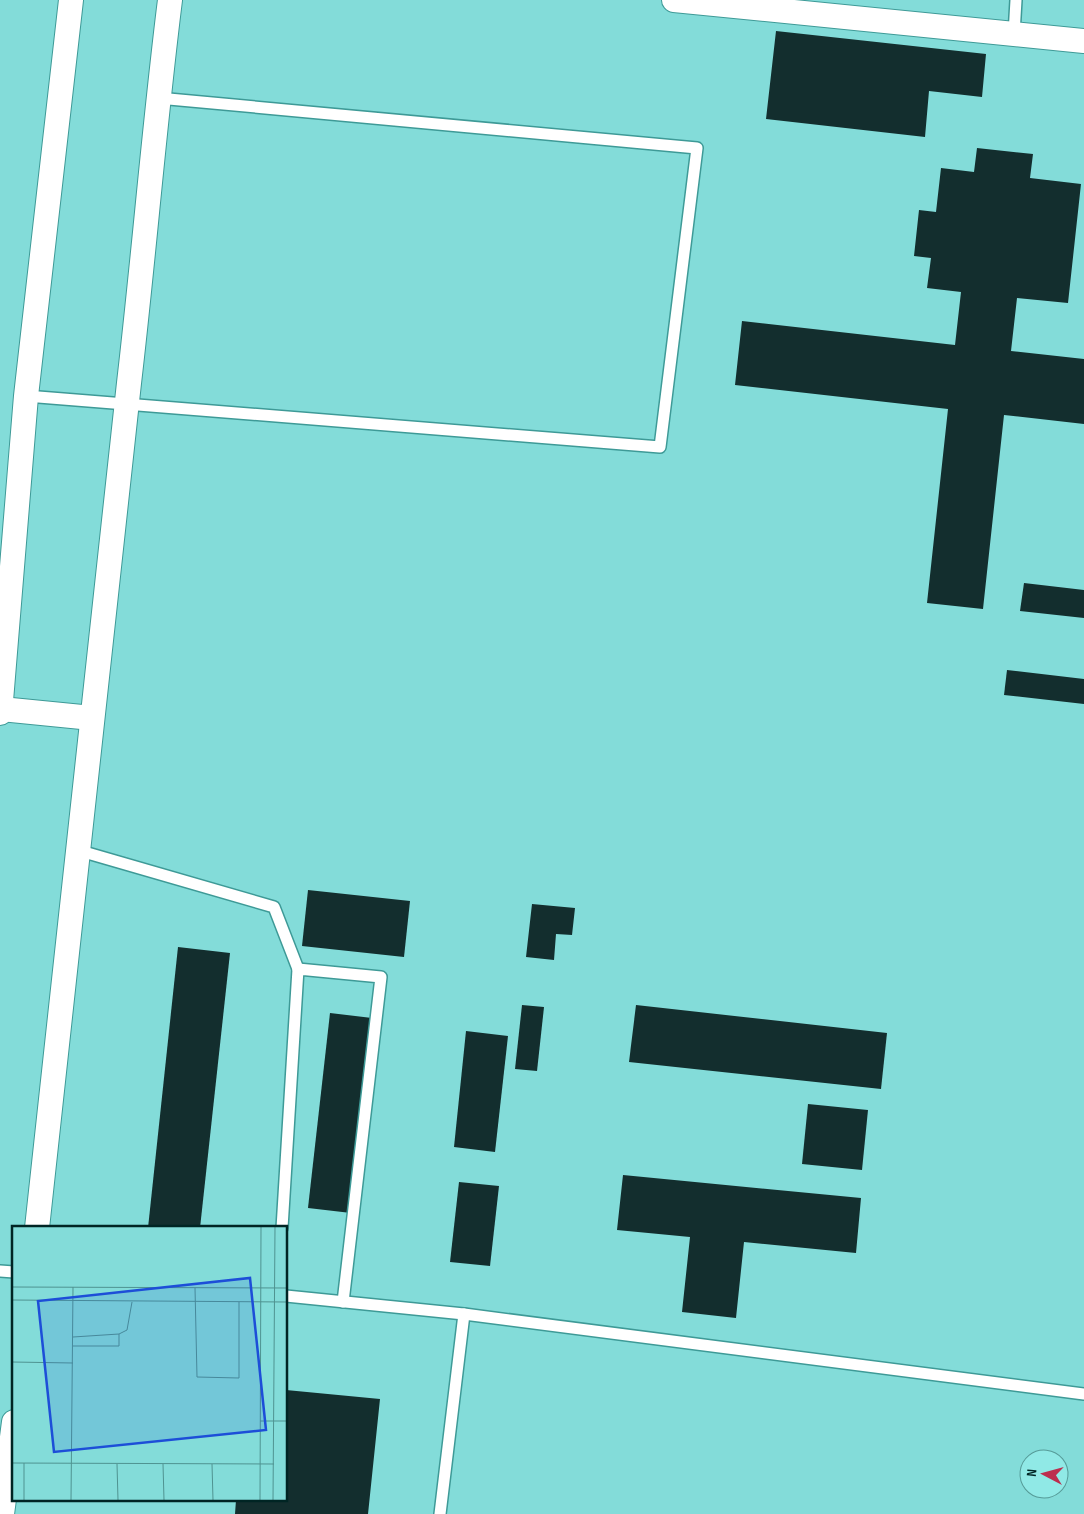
<svg xmlns="http://www.w3.org/2000/svg" width="1084" height="1514" font-family="'Sofia Sans Condensed',sans-serif">
	<style>
		.building { fill: #132e2e }
		.lines { fill: none; stroke-linecap: round; stroke-linejoin: round }
		.lane-casing { stroke: #3e9a97; stroke-width: 14 }
		.street-casing { stroke: #3e9a97; stroke-width: 26 }
		.lane { stroke: #fff; stroke-width: 11 }
		.street { stroke: #fff; stroke-width: 24 }
		.inset-road { fill: none; stroke: #4f9391; stroke-width: 1 }
		.view { fill: #1d4ed8; fill-opacity: 0.15; stroke: #1d4ed8; stroke-width: 2.5 }
		.inset-edge { fill: none; stroke: #002524; stroke-width: 2.5 }
	</style>
	<rect width="100%" height="100%" fill="#83dcd9"/>
	<g class="building">
		<path d="M776 31 986 54 982 97 929 91 925 137 766 119Z"/>
		<path d="M977 148 1033 154 1030 178 1081 184 1068 303 1017 298 1011 351 1084 359V424L1004 415 983 609 927 603 948 409 735 385 742 321 955 345 961 292 927 288 931 258 914 256 919 210 936 212 941 168 974 172Z"/>
		<path d="M1024 583 1084 590V618L1020 611Z"/>
		<path d="M1007 670 1084 679V704L1004 695Z"/>
		<path d="M308 890 410 901 404 957 302 946Z"/>
		<path d="M532 904 575 908 572 935 556 934 554 960 526 957Z"/>
		<path d="M178 947 230 953 200 1228H148Z"/>
		<path d="M522 1005 544 1007 537 1071 515 1069Z"/>
		<path d="M636 1005 887 1033 881 1089 629 1062Z"/>
		<path d="M330 1013 372 1018 351 1213 308 1208Z"/>
		<path d="M466 1031 508 1036 495 1152 454 1147Z"/>
		<path d="M808 1104 868 1110 862 1170 802 1164Z"/>
		<path d="M623 1175 861 1198 856 1253 744 1242 736 1318 682 1312 690 1237 617 1230Z"/>
		<path d="M459 1182 499 1186 490 1266 450 1262Z"/>
		<path d="M286 1390 380 1399 368 1514H235L236 1500H286Z"/>
	</g>
	<g class="lines">
		<defs>
			<g id="lane">
				<path d="M1014 34 1016 0"/>
				<path d="M26 396 660 447 697 148 158 98"/>
				<path d="M77 850 274 907 298 969"/>
				<path d="M282 1228 298 969 381 977 343 1302"/>
				<path d="M0 1271 14 1272"/>
				<path d="M286 1296 464 1314 1084 1394"/>
				<path d="M440 1514 464 1314"/>
			</g>
			<g id="street">
				<path d="M674 0 1084 41"/>
				<path d="M1 709 92 718"/>
				<path d="M0 713 26 396 71 0"/>
				<path d="M37 1228C67 946 97 664 129 383 144 255 154 127 170 0"/>
				<path d="M2 1514 14 1422"/>
			</g>
		</defs>
		<use href="#lane" class="lane-casing"/>
		<use href="#street" class="street-casing"/>
		<use href="#lane" class="lane"/>
		<use href="#street" class="street"/>
	</g>
	<g transform="translate(12 1226)">
		<rect width="275" height="275" fill="#83dcd9"/>
		<path class="inset-road" d="M0 61 275 62M183 62 185 151 227 152V76M0 74 275 76M107 108 115 104 120 76M61 111 107 108V120H61M0 136 61 137M248 195H275M0 237 262 238M105 238 106 274M151 238 152 274M200 238 201 274M12 274V237M59 274 61 61M248 274 249 1M261 274 263 1"/>
		<path class="view" d="M238 52 254 204 42 226 26 75Z"/>
		<rect width="275" height="275" class="inset-edge"/>
	</g>
	<g transform="translate(1044 1474) rotate(276)"><circle r="24" fill="#90e9e6" stroke="#569b98"/>
	<path d="M0-4L9 19L0 12L-9 19Z" fill="#bd2d4e"/>
	<text y="-8" font-size="14" font-weight="bold" text-anchor="middle" fill="#002524">N</text>
	</g>
</svg>
